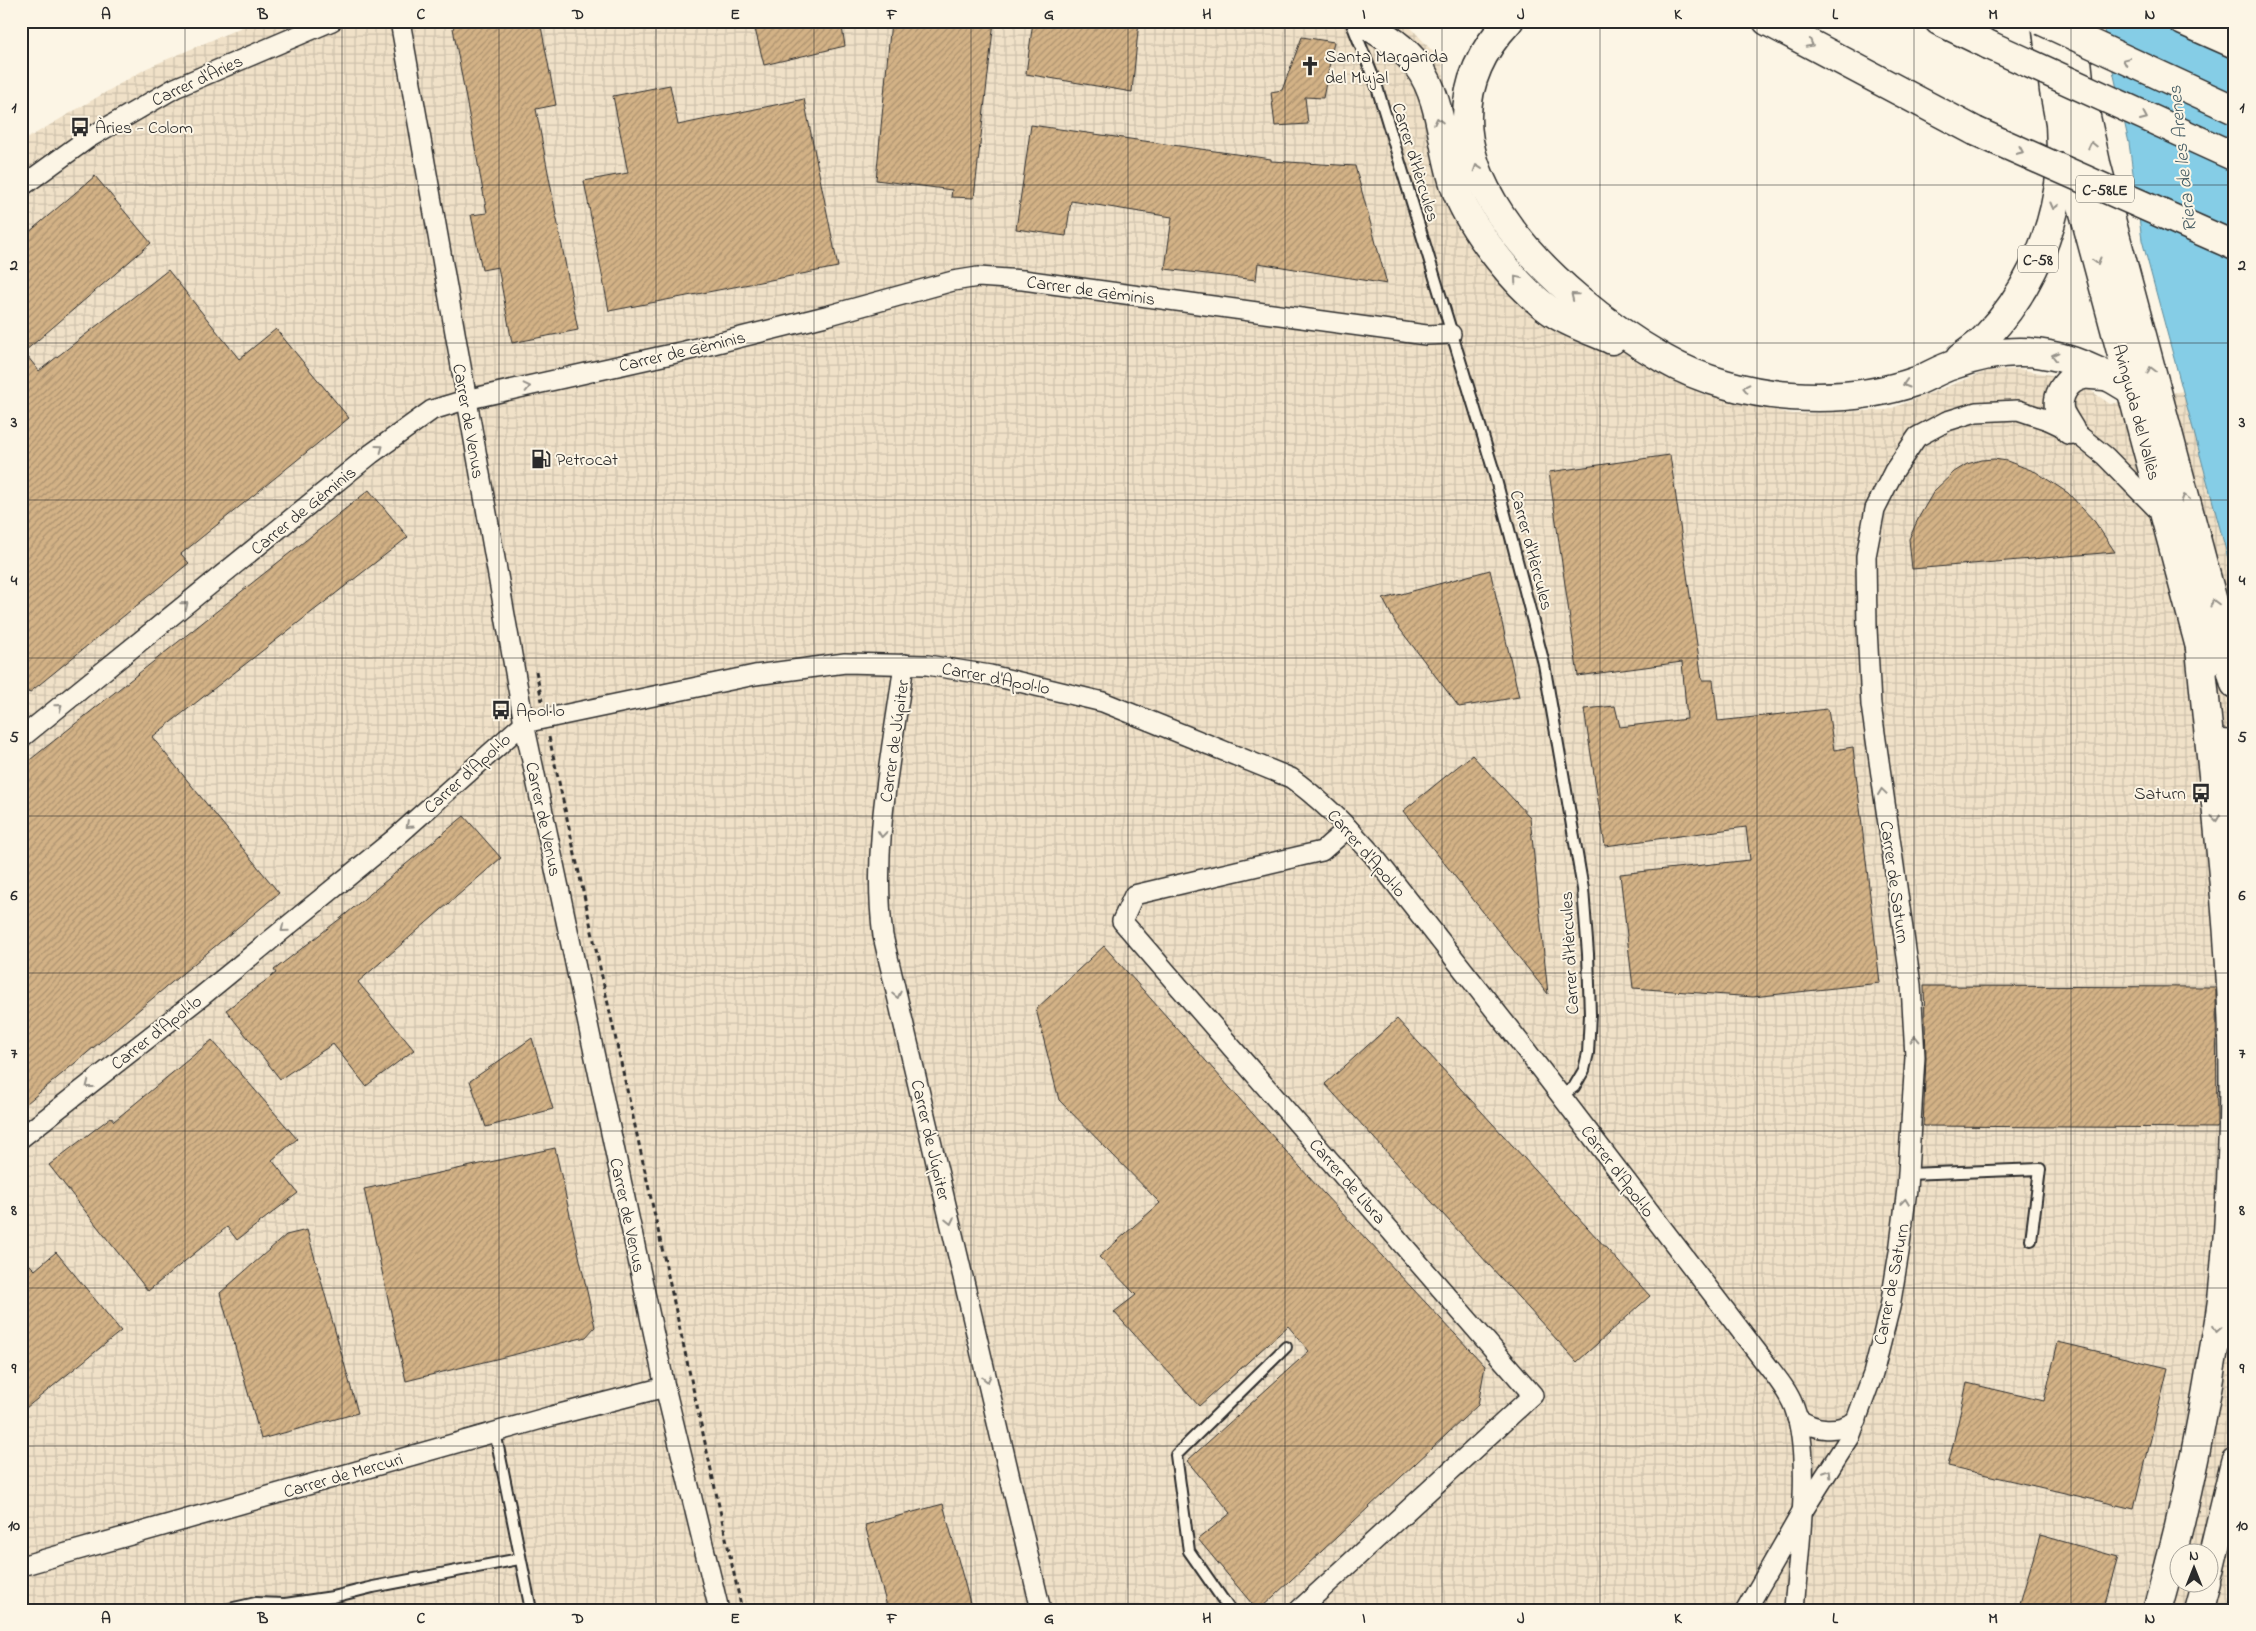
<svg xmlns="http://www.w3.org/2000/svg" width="2256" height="1631" font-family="'Indie Flower',sans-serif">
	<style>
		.industrial { fill: url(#industrial-grid); fill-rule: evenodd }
		.water { fill: #85cde6; stroke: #618c9b }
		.building { fill: url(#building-hatch); stroke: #2b2b2b }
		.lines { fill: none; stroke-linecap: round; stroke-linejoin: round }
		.service-casing { stroke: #2b2b2b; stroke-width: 14 }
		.minor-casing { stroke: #2b2b2b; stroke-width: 22 }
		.secondary-casing { stroke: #2b2b2b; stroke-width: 31 }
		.motorway-casing { stroke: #2b2b2b; stroke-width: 31 }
		.path { stroke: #2b2b2b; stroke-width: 3; stroke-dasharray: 5 4; stroke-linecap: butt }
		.service { stroke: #fcf5e5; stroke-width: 10 }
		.minor { stroke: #fcf5e5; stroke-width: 19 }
		.secondary { stroke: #fcf5e5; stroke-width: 28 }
		.motorway { stroke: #fcf5e5; stroke-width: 28 }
		.motorway-bridge-casing { stroke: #2b2b2b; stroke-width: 31; stroke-linecap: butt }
		.motorway-bridge { stroke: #fcf5e5; stroke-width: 28 }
		.oneway { stroke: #949088 }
		.grid { fill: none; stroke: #2b2b2b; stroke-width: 1; stroke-opacity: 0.55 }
		.labels { text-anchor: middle; stroke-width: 4; stroke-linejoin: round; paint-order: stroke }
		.shield { fill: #fcf5e5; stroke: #6a6863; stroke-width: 1 }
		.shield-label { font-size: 16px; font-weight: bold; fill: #2b2b2b }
		.poi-label { font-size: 18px; fill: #2b2b2b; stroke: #fcf5e5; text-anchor: start }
		.street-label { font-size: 18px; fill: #2b2b2b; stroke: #fcf5e5 }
		.water-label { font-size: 19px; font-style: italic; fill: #465c63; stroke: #fcf5e5 }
		.neatline { fill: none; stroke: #2b2b2b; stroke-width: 2 }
		.grid-label { font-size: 16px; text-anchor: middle; font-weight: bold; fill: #2b2b2b }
	</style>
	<defs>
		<pattern id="industrial-grid" width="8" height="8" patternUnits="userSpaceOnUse" patternTransform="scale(1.25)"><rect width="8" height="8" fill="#f0e1c8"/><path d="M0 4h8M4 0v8" fill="none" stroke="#cec1ac"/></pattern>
		<pattern id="building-hatch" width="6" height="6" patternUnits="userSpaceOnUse" patternTransform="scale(1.25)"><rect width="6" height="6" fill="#d3b286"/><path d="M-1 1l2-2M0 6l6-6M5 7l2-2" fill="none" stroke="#ab916e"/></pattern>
	</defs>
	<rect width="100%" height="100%" fill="#fcf5e5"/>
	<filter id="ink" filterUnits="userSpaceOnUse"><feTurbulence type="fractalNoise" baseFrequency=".02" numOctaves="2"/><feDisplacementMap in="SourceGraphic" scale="10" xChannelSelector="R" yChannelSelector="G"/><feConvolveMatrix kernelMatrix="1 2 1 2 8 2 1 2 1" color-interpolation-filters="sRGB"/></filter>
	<g filter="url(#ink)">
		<path class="industrial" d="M256 21H1405L1442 62 1451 126 1472 199 1513 254 1581 318 1702 394 1793 414 1887 410 1987 371 2019 369 2056 376 2090 390 2110 404 2183 391 2235 584V1575L2225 1610H21V142L147 68ZM2178 1554H2208V1584H2178Z"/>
		<g class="water">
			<path d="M2102 21H2235V584L2142 240 2129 143Z"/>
			<path d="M2235 1575V1610H2225Z"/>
		</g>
		<g class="building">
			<path d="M460 21H540L556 105 536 109 578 330 512 343 498 267 482 270 471 215 487 213 453 28Z"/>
			<path d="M753 21H841L845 46 764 65Z"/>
			<path d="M891 21H994L974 198 951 197 952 190 876 180Z"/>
			<path d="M1033 21H1139L1132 92 1026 74Z"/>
			<path d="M1302 37 1334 42 1323 98 1305 97 1308 124 1275 126 1271 92 1282 90Z"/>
			<path d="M670 85 678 125 804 99 838 267 609 311 584 181 628 173 613 96Z"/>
			<path d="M1031 125 1271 159V161L1355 166 1387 284 1258 263 1256 280 1165 269 1172 217 1071 201 1066 236 1016 229Z"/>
			<path d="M95 176 151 243 24 352 39 371 168 270 239 359 276 329 349 418 181 554 189 563 29 693 21 683V239Z"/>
			<path d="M1670 455 1702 680H1713L1718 721 1828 709 1834 750 1853 747 1880 983 1753 997 1633 988 1620 874 1750 860 1746 827 1605 846 1584 709 1615 706 1620 727 1687 719 1682 662 1578 676 1549 472Z"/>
			<path d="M1994 459 2007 461 2036 472 2068 493 2095 522 2115 552 1912 569 1909 539 1919 517 1934 491 1954 472 1967 464 1981 460Z"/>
			<path d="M369 490 408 537 152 737 279 893 21 1108V767Z"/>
			<path d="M1490 570 1519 697 1459 707 1396 624 1383 599Z"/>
			<path d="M1472 755 1530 817 1548 994 1403 811Z"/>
			<path d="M464 816 501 858 358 982 414 1050 366 1086 333 1044 280 1079 226 1010 276 973 274 970 341 918Z"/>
			<path d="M1104 946 1324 1194 1485 1366 1478 1405 1259 1610H1257L1198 1539 1231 1513 1187 1461 1309 1351 1288 1326 1199 1406 1114 1312 1136 1295 1099 1257 1160 1203 1059 1100 1036 1009Z"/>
			<path d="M1924 986 2216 987 2217 1128 1923 1126 1926 1058Z"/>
			<path d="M1397 1019 1650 1296 1577 1362 1325 1084Z"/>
			<path d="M532 1038 553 1109 486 1127 470 1081Z"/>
			<path d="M212 1040 297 1139 272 1160 298 1193 237 1240 227 1227 148 1291 49 1165 111 1117 114 1121Z"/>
			<path d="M555 1148 595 1327 586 1337 406 1381 364 1189Z"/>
			<path d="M307 1230 358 1413 261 1439 220 1293 286 1235Z"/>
			<path d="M56 1252 121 1331 21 1412V1256L35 1270Z"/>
			<path d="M2058 1342 2168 1368 2134 1509 1948 1466 1967 1383 2044 1401Z"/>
			<path d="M943 1504 972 1610H888L865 1525Z"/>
			<path d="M2040 1535 2118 1557 2103 1610H2018Z"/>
		</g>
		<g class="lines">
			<defs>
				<g id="service">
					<path d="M1352 24 1376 84 1494 472 1544 664 1583 889 1588 954 1590 1015 1588 1053 1584 1070 1574 1087 1561 1096"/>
					<path d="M1908 1174 2040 1169 2031 1240"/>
					<path d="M495 1432 531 1610"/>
					<path d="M225 1610 256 1603 285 1604 333 1597 373 1587 519 1559"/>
					<path d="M1230 1610 1189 1551 1176 1455 1286 1347"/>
				</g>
				<g id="minor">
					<path d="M400 21 524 723 665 1387 719 1610"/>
					<path d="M21 187 87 139 175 88 332 21"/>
					<path d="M904 664C892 753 871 846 883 936L1041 1610"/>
					<path d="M21 738 371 454 432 410 465 400 685 351 826 316 953 281 978 277 1023 280 1426 335 1451 334"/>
					<path d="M21 1138 202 996 394 839 524 723 755 675 845 663 927 665 990 675 1103 702 1291 778C1322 800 1348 827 1373 855L1519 1041 1767 1365C1777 1378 1788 1391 1794 1407 1813 1457 1798 1555 1794 1610"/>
					<path d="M1797 1418C1815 1431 1838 1433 1857 1420"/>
					<path d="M21 1566 552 1416 665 1387"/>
					<path d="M1299 1610 1533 1395 1122 921 1134 895 1322 851 1348 828"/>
					<path d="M1746 1610 1801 1514 1850 1437 1873 1374 1890 1307 1899 1252 1907 1189 1915 1057 1911 985 1871 705 1867 628 1866 556 1875 509 1894 471 1917 437 1947 421 1976 412 2018 410 2048 420 2076 433 2105 456 2164 516"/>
				</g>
				<g id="secondary">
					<path d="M2046 21 2054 91 2060 123 2205 666"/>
					<path d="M2073 21 2080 89 2096 163 2235 684"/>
					<path d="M2224 744 2235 802"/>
					<path d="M2208 1576 2235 1462"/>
					<path d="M2157 1610C2180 1531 2197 1452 2210 1372 2214 1348 2219 1324 2222 1300 2231 1213 2235 1124 2233 1037 2230 907 2212 777 2200 648"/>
					<path d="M2200 1610 2207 1584"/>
				</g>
				<g id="motorway">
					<path d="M1361 21C1382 34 1403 46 1418 66 1444 102 1441 152 1457 192 1473 232 1521 293 1557 315 1574 325 1594 332 1612 340"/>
					<path d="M1509 21C1388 149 1556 297 1664 359 1700 380 1749 393 1791 396 1833 399 1877 395 1917 381 1929 376 1940 369 1953 365 1984 354 2016 348 2049 355 2078 360 2124 381 2145 402 2154 412 2161 423 2168 434"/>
					<path d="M1767 21 1975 131"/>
					<path d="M1939 21 1989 45"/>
					<path d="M2183 21 2235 44"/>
					<path d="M1960 358C1969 351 1979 345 1987 336 2024 297 2049 245 2058 191 2062 169 2061 146 2060 123"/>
					<path d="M2070 430C2067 425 2063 419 2060 413 2055 396 2066 378 2084 375 2090 374 2097 376 2104 376"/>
				</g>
			</defs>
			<use href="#service" class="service-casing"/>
			<use href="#minor" class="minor-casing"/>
			<use href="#secondary" class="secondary-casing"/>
			<use href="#motorway" class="motorway-casing"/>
			<g class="path">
				<path d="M536 671 542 701"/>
				<path d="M549 737 742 1610"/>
			</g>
			<use href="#service" class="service"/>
			<use href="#minor" class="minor"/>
			<use href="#secondary" class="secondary"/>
			<use href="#motorway" class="motorway"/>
			<defs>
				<g id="motorway-bridge">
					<path d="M2042 21 2235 110"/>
					<path d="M1989 45 2235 157"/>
					<path d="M1975 131 2235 246"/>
				</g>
			</defs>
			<use href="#motorway-bridge" class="motorway-bridge-casing"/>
			<use href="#motorway-bridge" class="motorway-bridge"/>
		</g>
		<defs><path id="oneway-chevron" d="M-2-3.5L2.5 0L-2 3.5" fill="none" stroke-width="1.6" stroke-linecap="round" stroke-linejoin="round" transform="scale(1.25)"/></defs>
		<g class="oneway">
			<use href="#oneway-chevron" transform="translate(1810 44) rotate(28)"/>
			<use href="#oneway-chevron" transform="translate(2126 61) rotate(-155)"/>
			<use href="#oneway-chevron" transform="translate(2144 117) rotate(24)"/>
			<use href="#oneway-chevron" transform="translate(1438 121) rotate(-103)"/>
			<use href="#oneway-chevron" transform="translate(2092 145) rotate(-103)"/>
			<use href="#oneway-chevron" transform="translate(2020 151) rotate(24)"/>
			<use href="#oneway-chevron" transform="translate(1477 168) rotate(-109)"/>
			<use href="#oneway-chevron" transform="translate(2054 206) rotate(104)"/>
			<use href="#oneway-chevron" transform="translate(2097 261) rotate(75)"/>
			<use href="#oneway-chevron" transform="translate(1517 279) rotate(-130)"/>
			<use href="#oneway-chevron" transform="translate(1574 296) rotate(-141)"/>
			<use href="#oneway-chevron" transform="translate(2055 356) rotate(-166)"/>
			<use href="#oneway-chevron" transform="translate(2151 370) rotate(-105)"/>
			<use href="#oneway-chevron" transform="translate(1906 384) rotate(164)"/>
			<use href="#oneway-chevron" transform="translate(527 387) rotate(-13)"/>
			<use href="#oneway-chevron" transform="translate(1746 388) rotate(-167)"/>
			<use href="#oneway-chevron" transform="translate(380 448) rotate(-36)"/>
			<use href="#oneway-chevron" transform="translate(2185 498) rotate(-105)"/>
			<use href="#oneway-chevron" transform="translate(2214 603) rotate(-105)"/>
			<use href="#oneway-chevron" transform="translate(185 605) rotate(-39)"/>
			<use href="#oneway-chevron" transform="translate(59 707) rotate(-39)"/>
			<use href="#oneway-chevron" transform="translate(1882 792) rotate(-98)"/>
			<use href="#oneway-chevron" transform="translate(2216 818) rotate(84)"/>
			<use href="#oneway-chevron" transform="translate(409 825) rotate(138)"/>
			<use href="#oneway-chevron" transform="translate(882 834) rotate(96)"/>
			<use href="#oneway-chevron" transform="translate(284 929) rotate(141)"/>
			<use href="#oneway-chevron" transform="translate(897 995) rotate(77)"/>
			<use href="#oneway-chevron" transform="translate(1915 1039) rotate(-91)"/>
			<use href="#oneway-chevron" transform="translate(89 1085) rotate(142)"/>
			<use href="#oneway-chevron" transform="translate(1905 1202) rotate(-83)"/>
			<use href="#oneway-chevron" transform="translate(950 1221) rotate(77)"/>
			<use href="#oneway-chevron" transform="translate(2217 1329) rotate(99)"/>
			<use href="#oneway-chevron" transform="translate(987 1379) rotate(77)"/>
			<use href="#oneway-chevron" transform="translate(1828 1473) rotate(-57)"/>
		</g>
	</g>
	<path class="grid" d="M185 21V1610M342 21V1610M499 21V1610M656 21V1610M814 21V1610M971 21V1610M1128 21V1610M1285 21V1610M1442 21V1610M1600 21V1610M1757 21V1610M1914 21V1610M2071 21V1610M21 185H2235M21 343H2235M21 500H2235M21 658H2235M21 816H2235M21 973H2235M21 1131H2235M21 1288H2235M21 1446H2235"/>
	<defs>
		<symbol id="church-bare" viewBox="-9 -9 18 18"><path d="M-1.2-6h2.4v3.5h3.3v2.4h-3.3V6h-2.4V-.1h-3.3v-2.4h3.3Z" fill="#2b2b2b" stroke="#fcf5e5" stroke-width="2.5" paint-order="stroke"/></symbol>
		<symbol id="bus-bare" viewBox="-9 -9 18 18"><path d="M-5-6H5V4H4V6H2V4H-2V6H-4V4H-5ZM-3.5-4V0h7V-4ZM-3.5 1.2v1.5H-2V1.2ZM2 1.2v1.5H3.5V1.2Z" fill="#2b2b2b" stroke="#fcf5e5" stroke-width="2.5" paint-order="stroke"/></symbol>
		<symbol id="fuel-bare" viewBox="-9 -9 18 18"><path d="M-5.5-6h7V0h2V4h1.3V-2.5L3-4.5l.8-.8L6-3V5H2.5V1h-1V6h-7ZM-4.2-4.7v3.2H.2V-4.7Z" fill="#2b2b2b" stroke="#fcf5e5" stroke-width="2.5" paint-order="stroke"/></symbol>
	</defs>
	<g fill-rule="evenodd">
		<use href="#church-bare" x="1296" y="52" width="28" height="28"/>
		<use href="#bus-bare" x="66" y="113" width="28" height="28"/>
		<use href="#fuel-bare" x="527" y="445" width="28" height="28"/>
		<use href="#bus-bare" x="487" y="696" width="28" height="28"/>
		<use href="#bus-bare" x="2187" y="779" width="28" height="28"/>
	</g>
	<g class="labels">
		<g class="shield">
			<rect x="2076" y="175.5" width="58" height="27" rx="4"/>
			<rect x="2018" y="245.5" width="40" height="27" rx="4"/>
		</g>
		<g class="shield-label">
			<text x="2105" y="195">C-58LE</text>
			<text x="2038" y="265">C-58</text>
		</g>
		<g class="poi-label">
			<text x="1325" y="62">Santa Margarida<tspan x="1325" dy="21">del Mujal</tspan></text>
			<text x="95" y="133">Àries - Colom</text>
			<text x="556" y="465">Petrocat</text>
			<text x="516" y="716">Apol·lo</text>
			<text x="2186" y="799" text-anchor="end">Saturn</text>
		</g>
		<g class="street-label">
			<text transform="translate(197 80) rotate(-25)" y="6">Carrer d'Àries</text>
			<text transform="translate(1416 162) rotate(73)" y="6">Carrer d'Hèrcules</text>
			<text transform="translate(1091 290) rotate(8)" y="6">Carrer de Gèminis</text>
			<text transform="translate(682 351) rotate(-13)" y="6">Carrer de Gèminis</text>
			<text transform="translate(2137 412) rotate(75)" y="6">Avinguda del Vallès</text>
			<text transform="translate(469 421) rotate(80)" y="6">Carrer de Venus</text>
			<text transform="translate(303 510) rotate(-39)" y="6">Carrer de Gèminis</text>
			<text transform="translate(1532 550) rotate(75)" y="6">Carrer d'Hèrcules</text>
			<text transform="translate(996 678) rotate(11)" y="6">Carrer d'Apol·lo</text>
			<text transform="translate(894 741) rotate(-82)" y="6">Carrer de Júpiter</text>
			<text transform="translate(467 773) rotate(-42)" y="6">Carrer d'Apol·lo</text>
			<text transform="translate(544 819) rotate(78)" y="6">Carrer de Venus</text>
			<text transform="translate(1367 853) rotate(49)" y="6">Carrer d'Apol·lo</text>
			<text transform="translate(1895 882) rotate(82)" y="6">Carrer de Saturn</text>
			<text transform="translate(1569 953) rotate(-93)" y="6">Carrer d'Hèrcules</text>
			<text transform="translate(156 1032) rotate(-38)" y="6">Carrer d'Apol·lo</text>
			<text transform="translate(931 1140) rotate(77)" y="6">Carrer de Júpiter</text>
			<text transform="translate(1618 1171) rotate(53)" y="6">Carrer d'Apol·lo</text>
			<text transform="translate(1348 1181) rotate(49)" y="6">Carrer de Libra</text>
			<text transform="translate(628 1215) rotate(78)" y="6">Carrer de Venus</text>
			<text transform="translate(1891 1284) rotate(-79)" y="6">Carrer de Saturn</text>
			<text transform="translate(343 1475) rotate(-16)" y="6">Carrer de Mercuri</text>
		</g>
		<g class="water-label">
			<text transform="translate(2181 159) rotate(-96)" y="7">Riera de les Arenes</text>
		</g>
	</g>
	<rect width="2256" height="1631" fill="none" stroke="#fcf5e5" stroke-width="55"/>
	<g transform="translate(2194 1568)"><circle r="24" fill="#fcf5e5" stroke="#a8a49b"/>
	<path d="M0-4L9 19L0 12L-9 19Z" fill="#2b2b2b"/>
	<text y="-8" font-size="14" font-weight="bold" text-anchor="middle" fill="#2b2b2b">N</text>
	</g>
	<rect x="28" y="28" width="2200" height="1576" class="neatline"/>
	<g class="grid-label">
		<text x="106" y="19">A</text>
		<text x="263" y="19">B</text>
		<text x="421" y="19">C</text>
		<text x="578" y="19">D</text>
		<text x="735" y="19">E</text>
		<text x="892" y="19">F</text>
		<text x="1049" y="19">G</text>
		<text x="1207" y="19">H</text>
		<text x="1364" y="19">I</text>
		<text x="1521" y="19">J</text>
		<text x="1678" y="19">K</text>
		<text x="1835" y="19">L</text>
		<text x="1993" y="19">M</text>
		<text x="2150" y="19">N</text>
		<text x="14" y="112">1</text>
		<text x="2242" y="112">1</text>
		<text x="14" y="270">2</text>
		<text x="2242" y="270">2</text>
		<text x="14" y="427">3</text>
		<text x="2242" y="427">3</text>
		<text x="14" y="585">4</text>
		<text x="2242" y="585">4</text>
		<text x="14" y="742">5</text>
		<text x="2242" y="742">5</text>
		<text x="14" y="900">6</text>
		<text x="2242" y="900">6</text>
		<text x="14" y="1058">7</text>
		<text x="2242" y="1058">7</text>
		<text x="14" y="1215">8</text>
		<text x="2242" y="1215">8</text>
		<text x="14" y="1373">9</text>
		<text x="2242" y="1373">9</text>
		<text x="14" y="1530">10</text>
		<text x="2242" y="1530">10</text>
		<text x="106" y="1623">A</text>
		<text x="263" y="1623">B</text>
		<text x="421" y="1623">C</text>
		<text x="578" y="1623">D</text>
		<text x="735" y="1623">E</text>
		<text x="892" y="1623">F</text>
		<text x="1049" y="1623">G</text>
		<text x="1207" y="1623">H</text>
		<text x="1364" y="1623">I</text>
		<text x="1521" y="1623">J</text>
		<text x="1678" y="1623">K</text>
		<text x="1835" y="1623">L</text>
		<text x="1993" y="1623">M</text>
		<text x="2150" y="1623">N</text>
	</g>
</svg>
